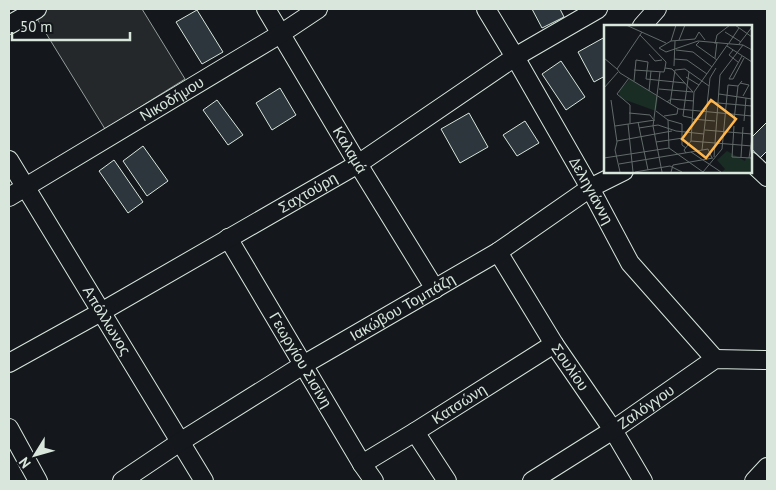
<svg xmlns="http://www.w3.org/2000/svg" width="776" height="490" font-family="'PT Sans',sans-serif">
	<style>
		.parking { fill: #24282b; stroke: #939e99 }
		.building { fill: #2c363c; stroke: #d8e6dc }
		.lines { fill: none; stroke-linecap: round; stroke-linejoin: round }
		.minor-casing { stroke: #d8e6dc; stroke-width: 20 }
		.minor { stroke: #14181c; stroke-width: 18 }
		.labels { text-anchor: middle; stroke-width: 4; stroke-linejoin: round; paint-order: stroke }
		.street-label { font-size: 15px; fill: #d8e6dc; stroke: #14181c }
		.inset-road { fill: none; stroke: #626a69; stroke-width: 1 }
		.view { fill: #ffb74d; fill-opacity: 0.15; stroke: #ffb74d; stroke-width: 2.5 }
		.inset-edge { fill: none; stroke: #d8e6dc; stroke-width: 2.5 }
	</style>
	<rect width="100%" height="100%" fill="#14181c"/>
	<path class="parking" d="M31 9H142L185 79 105 129Z"/>
	<g class="building">
		<path d="M532 9H560L564 17 542 28Z"/>
		<path d="M197 10 223 52 202 64 176 22Z"/>
		<path d="M605 37V76L594 82 578 52Z"/>
		<path d="M561 61 585 97 566 110 542 74Z"/>
		<path d="M280 88 296 115 272 130 256 103Z"/>
		<path d="M217 100 243 135 228 145 203 110Z"/>
		<path d="M469 113 488 147 460 163 441 129Z"/>
		<path d="M525 121 539 143 517 156 503 135Z"/>
		<path d="M767 122V151L760 158 750 147V139Z"/>
		<path d="M143 146 168 181 147 196 123 161Z"/>
		<path d="M114 160 143 202 128 213 99 171Z"/>
	</g>
	<g class="lines">
		<defs>
			<g id="minor">
				<path id="s1" d="M266 9 358 164 435 289"/>
				<path id="s2" d="M486 9 515 57 590 188 630 263 715 359"/>
				<path d="M9 25 37 9"/>
				<path d="M642 26 657 9"/>
				<path id="s3" d="M9 160 204 481"/>
				<path d="M750 161 767 177"/>
				<path id="s4" d="M9 197 282 33 318 9"/>
				<path id="s5" d="M228 238 362 464 374 481"/>
				<path id="s6" d="M498 252 554 344 613 430 643 481"/>
				<path id="s7" d="M9 363 101 312 358 164 515 57 598 9"/>
				<path d="M9 428 38 481"/>
				<path d="M415 432 447 481"/>
				<path id="s8" d="M362 464 415 432 554 344"/>
				<path id="s9" d="M122 481 180 442 303 365 498 252 590 188 624 171"/>
				<path id="s10" d="M532 481 613 430 715 359 767 360"/>
				<path d="M754 481 767 467"/>
			</g>
		</defs>
		<use href="#minor" class="minor-casing"/>
		<use href="#minor" class="minor"/>
	</g>
	<g class="labels">
		<g class="street-label">
			<text dy="5" stroke="none"><textPath href="#s4" startOffset="190">Νικοδήμου</textPath></text>
			<text dy="5" stroke="none"><textPath href="#s1" startOffset="164">Καλαμά</textPath></text>
			<text dy="5" stroke="none"><textPath href="#s2" startOffset="210">Δεληγιάννη</textPath></text>
			<text dy="5" stroke="none"><textPath href="#s7" startOffset="344">Σαχτούρη</textPath></text>
			<text dy="5" stroke="none"><textPath href="#s9" startOffset="330">Ιακώβου Τομπάζη</textPath></text>
			<text dy="5" stroke="none"><textPath href="#s3" startOffset="188">Απόλλωνος</textPath></text>
			<text dy="5" stroke="none"><textPath href="#s5" startOffset="142">Γεωργίου Σισίνη</textPath></text>
			<text dy="5" stroke="none"><textPath href="#s6" startOffset="136">Σουλίου</textPath></text>
			<text dy="5" stroke="none"><textPath href="#s8" startOffset="114">Κατσώνη</textPath></text>
			<text dy="5" stroke="none"><textPath href="#s10" startOffset="136">Ζαλόγγου</textPath></text>
		</g>
	</g>
	<g transform="translate(604 25)">
		<rect width="148" height="148" fill="#14181c"/>
		<path d="M26 54 54 72 52 86 16 73 15 66ZM123 126 141 136 142 133H147V147H118L121 144 113 135Z" fill="#1a2d24"/>
		<path class="inset-road" d="M22 0 62 18M131 0 148 12M38 7 13 44 16 48 75 84 148 91M121 7 137 17M36 10 62 37 61 43 68 44 89 67M75 15 81 0M101 15 95 7 91 14 67 16 55 23 62 27 94 16 139 20 148 25M67 16 72 0M95 17 92 20 113 35M125 18 135 3M111 19 113 10 126 0M135 19 148 2M123 21 148 37M72 25 89 27 108 42M129 25 125 30 134 37M45 29 51 36 58 35M0 33 13 44M111 33 113 17M70 34 83 35 103 49M70 41 71 16M30 45 60 47 61 43M43 45 42 54 81 58M56 47 49 101 58 147M85 47 79 91 88 93M82 52 95 60M25 53 13 69 26 80V98M125 54H129L140 33M125 54 138 31M30 56 32 35 44 37 43 45M136 58 145 60 139 71M0 63 14 47M55 64 89 67M45 66 47 46M115 69 148 74M7 75 13 117 11 125 16 147M63 77 67 74 90 76M103 77 148 81M66 79 71 45 81 44 105 61M52 86 64 95 78 99V120L82 123M25 88 46 90 49 94M60 91 73 89 74 83M88 94 111 96M64 95 65 123M130 95 134 61 138 56M140 96 142 73M34 97 44 145M24 99 29 147M11 101 51 95M130 101 128 132 148 133M35 103 54 100 72 106 100 109M101 105 148 109M13 116 68 106M87 116 148 121M52 117 79 113M65 123 99 147M98 125 106 53 112 43M87 127 104 124 108 133M82 128 80 125 87 116 90 67 124 19M110 132 116 50 139 20M137 132 139 102M0 133 65 123M145 133 148 113M15 139 87 127 117 147M31 147 66 141 78 147M67 147 69 140 109 133M99 147 118 124 124 60 134 61"/>
		<path class="view" d="M107 75 132 94 102 133 78 114Z"/>
		<rect width="148" height="148" class="inset-edge"/>
	</g>
	<rect width="776" height="490" fill="none" stroke="#d8e6dc" stroke-width="20"/>
	<g transform="translate(35 455) rotate(233)" stroke="#14181c" stroke-width="4" paint-order="stroke">
	<path d="M0-4L9 19L0 12L-9 19Z" fill="#d8e6dc"/>
	<text y="-8" font-size="14" font-weight="bold" text-anchor="middle" fill="#d8e6dc">N</text>
	</g>
	<path d="M12 32v8h118v-8" fill="none" stroke="#d8e6dc" stroke-width="2.5"/>
	<text x="20" y="32" font-size="15" fill="#d8e6dc" stroke="#14181c" stroke-width="4" paint-order="stroke">50 m</text>
</svg>
